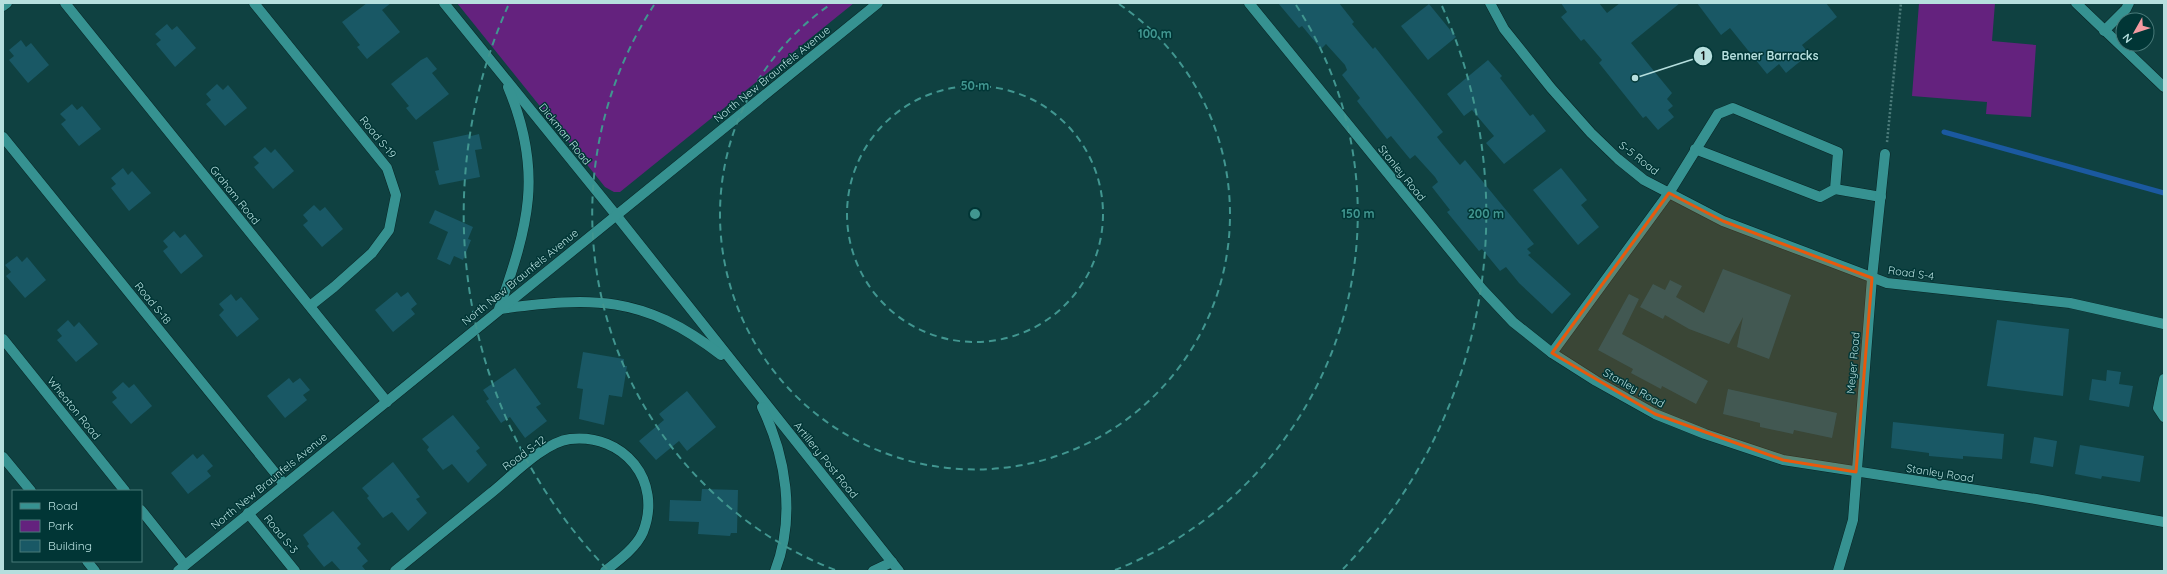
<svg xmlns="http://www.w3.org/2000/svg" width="2167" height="574" font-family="Quicksand,sans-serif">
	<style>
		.green { fill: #64227e }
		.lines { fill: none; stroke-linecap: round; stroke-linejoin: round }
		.stream { stroke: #1b59a0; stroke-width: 5 }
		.building { fill: #195865 }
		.minor-casing { stroke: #082525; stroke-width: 11 }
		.path { stroke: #4d7c7b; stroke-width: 2.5; stroke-dasharray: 2 2; stroke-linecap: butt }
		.minor { stroke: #369291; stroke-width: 10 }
		.marked { fill: #e8590c; fill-opacity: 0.2; stroke: #e8590c; stroke-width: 3; stroke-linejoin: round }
		.ring { fill: none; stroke: #419690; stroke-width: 2; stroke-dasharray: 7 5 }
		.labels { text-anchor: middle; stroke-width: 3; stroke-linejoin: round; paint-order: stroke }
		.street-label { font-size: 11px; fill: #b6dfde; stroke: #013636 }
		.centre { fill: #419690; stroke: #013636; stroke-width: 2 }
		.ring-label { font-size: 12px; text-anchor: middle; font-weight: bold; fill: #419690; stroke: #013636; stroke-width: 3; stroke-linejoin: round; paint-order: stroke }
		.leader { fill: none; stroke: #b6dfde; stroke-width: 1.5 }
		.callout-dot { fill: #b6dfde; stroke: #013636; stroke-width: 1.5 }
		.mark-label { font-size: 12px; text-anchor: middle; font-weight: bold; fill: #111 }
		.callout-label { font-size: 12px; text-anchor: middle; font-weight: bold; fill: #b6dfde; stroke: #013636; stroke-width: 3; stroke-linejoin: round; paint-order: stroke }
	</style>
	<rect width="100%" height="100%" fill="#0f4141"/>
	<g class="green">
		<path d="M457 3H854L620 192H614L605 187Z"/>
		<path d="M1919 3H1995L1992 41 2036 45 2031 117 1986 114 1987 102 1912 96Z"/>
	</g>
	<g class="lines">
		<path class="stream" d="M1944 132 2164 193"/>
	</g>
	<g class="building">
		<path d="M367 3H391L382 10 400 32 367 59 357 47 360 45 342 22Z"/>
		<path d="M1278 3H1339L1354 22 1352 24 1373 49 1375 47 1443 132 1437 137 1440 141 1460 165 1465 160 1534 244 1527 249 1531 253 1528 255 1571 294 1552 314 1519 283 1506 267 1500 271 1482 249 1479 251 1447 212 1450 210 1432 187 1438 182 1435 177 1415 155 1410 159 1391 136 1387 139 1357 101 1360 98 1342 75 1347 70 1345 65 1326 44 1321 49 1302 26 1299 28Z"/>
		<path d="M1561 3H1599L1607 13 1620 3H1680L1631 43 1672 93 1667 99 1673 106 1668 110 1674 117 1658 130 1646 116 1643 118 1599 63 1602 60 1584 39 1581 41 1561 17 1567 12Z"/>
		<path d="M1697 3H1826L1837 17 1802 45 1809 54 1786 73 1779 64 1767 74 1730 28 1721 35Z"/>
		<path d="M1429 4 1456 37 1428 60 1401 26Z"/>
		<path d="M167 24 172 30 177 26 196 48 175 67 156 44 161 40 155 34Z"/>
		<path d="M21 40 26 47 31 43 49 65 28 83 9 60 14 56 9 50Z"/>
		<path d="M427 57 437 69 432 73 449 94 416 120 406 108 409 106 391 84 421 60Z"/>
		<path d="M1488 60 1502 76 1500 78 1530 116 1533 114 1546 131 1504 164 1486 143 1494 136 1472 110 1464 116 1447 94Z"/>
		<path d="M217 84 223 90 228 85 247 108 225 126 206 104 211 100 206 94Z"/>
		<path d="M72 104 77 110 82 106 101 129 79 146 61 124 66 120 60 114Z"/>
		<path d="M470 134 471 136 479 134 482 149 475 150 480 177 439 185 435 171 439 170 433 142Z"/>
		<path d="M265 147 271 153 275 149 294 171 273 189 254 167 259 163 253 157Z"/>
		<path d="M123 168 128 175 132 171 151 193 129 211 111 188 116 184 111 178Z"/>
		<path d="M1561 168 1587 200 1581 205 1599 227 1578 245 1533 190Z"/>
		<path d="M314 205 320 211 325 207 343 229 322 247 303 225 308 221 303 215Z"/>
		<path d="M435 210 473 227 468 239 471 240 463 260 454 256 450 265 437 259 448 232 429 223Z"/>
		<path d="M174 231 180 238 185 234 203 256 181 274 163 251 168 247 163 241Z"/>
		<path d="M17 256 22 262 27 257 46 280 25 298 6 276 11 272 5 265Z"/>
		<path d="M1723 269 1791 295 1769 359 1737 347 1743 317 1729 344 1689 329 1665 315 1663 319 1640 307 1653 284 1665 290 1670 280 1682 286 1676 297 1704 313Z"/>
		<path d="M397 292 401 297 408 292 417 304 411 309 415 314 393 332 375 310Z"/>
		<path d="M231 294 236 301 241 297 259 319 237 337 219 315 224 310 219 304Z"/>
		<path d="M1629 294 1639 299 1622 334 1708 381 1696 404 1662 386 1661 389 1631 373 1633 369 1598 350Z"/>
		<path d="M68 320 74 327 79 322 98 344 76 362 57 340 62 336 57 330Z"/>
		<path d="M1997 320 2069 329 2063 396 1987 386Z"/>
		<path d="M583 352 624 359V366H627L622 397 609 395 604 425 579 419 583 389 577 388Z"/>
		<path d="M515 368 541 404 536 407 547 421 525 438 510 417 501 423 486 401 489 399 483 390Z"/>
		<path d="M2107 370 2121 372 2119 384 2133 386 2129 407 2089 400 2092 379 2106 381Z"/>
		<path d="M289 378 293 383 300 378 310 390 303 395 307 400 285 418 267 396Z"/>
		<path d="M123 382 129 388 134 384 152 406 131 424 112 402 117 398 112 392Z"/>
		<path d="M1728 389 1837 413 1832 438 1794 430 1793 434 1760 427V423L1723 414Z"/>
		<path d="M687 391 716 427 687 451 679 441 656 460 639 441 664 420 659 414Z"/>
		<path d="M453 415 480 448 476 451 487 465 468 483 452 464 443 470 427 450 429 447 422 439Z"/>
		<path d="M1893 422 2004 434 2002 459 1963 456V459L1929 456V453L1891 448Z"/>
		<path d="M2034 437 2057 441 2053 467 2030 463Z"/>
		<path d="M2080 445 2144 456 2140 482 2102 476 2101 479 2075 474Z"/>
		<path d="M193 454 197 459 203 454 213 466 207 471 211 476 188 494 171 473Z"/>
		<path d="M393 462 420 497 416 499 427 513 408 531 392 512 383 518 367 498 369 496 362 488Z"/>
		<path d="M702 489 738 490 737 533H731L730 536 698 534 699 522 669 521 670 500 701 501Z"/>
		<path d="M333 511 361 544 357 548 368 561 362 566 366 571H341L332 561 324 567 307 546 309 544 303 535Z"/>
	</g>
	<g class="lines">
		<defs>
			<g id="minor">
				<path d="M65 3 387 402"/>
				<path d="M254 3 387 168 396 195 389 230 372 253 334 287 310 306"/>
				<path d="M444 3 616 215 899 571"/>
				<path d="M1249 3 1482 289 1513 322 1552 353 1596 381 1655 414 1705 434 1783 460 2036 499 2164 522"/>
				<path d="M1490 3 1504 29 1551 88 1591 133 1618 159 1644 180 1723 221 1887 283 2070 303 2164 324"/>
				<path d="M2076 3 2164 87"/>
				<path d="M3 6 7 3"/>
				<path d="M2104 31 2126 9 2129 3"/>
				<path d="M508 87C544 173 528 226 499 309 593 297 642 294 721 355"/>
				<path d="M3 137 284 484"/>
				<path d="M1835 189 1881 197"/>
				<path d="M3 339 125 491"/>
				<path d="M1552 353 1669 193 1718 114 1733 108 1838 152 1835 189 1820 197 1695 149"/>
				<path d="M2164 379 2158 408 2164 417"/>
				<path d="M762 407C786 457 796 517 775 571"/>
				<path d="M3 457 31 491"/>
				<path d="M141 510 185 565"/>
				<path d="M248 513 295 571"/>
				<path d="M87 561 95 571"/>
				<path d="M178 571 878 3"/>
				<path d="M395 571C427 545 459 519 491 493 511 477 544 442 570 439 624 433 663 481 643 532 636 548 618 561 605 571"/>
				<path d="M873 571 892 562"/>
				<path d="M1838 571 1853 520 1872 278 1885 154"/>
			</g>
		</defs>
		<use href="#minor" class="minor-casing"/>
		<path class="path" d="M1887 142 1901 3"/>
		<use href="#minor" class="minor"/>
	</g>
	<path class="marked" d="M1669 193 1723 221 1872 278 1856 472 1783 460 1655 414 1552 353Z"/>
	<g class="ring">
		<circle cx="975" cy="214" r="128"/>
		<path d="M1119 4A255 255 0 1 1 831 4"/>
		<path d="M835 570A383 383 0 0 1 654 5M1296 5A383 383 0 0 1 1115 570"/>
		<path d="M607 569A511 511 0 0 1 508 6M1442 6A511 511 0 0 1 1343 569"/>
	</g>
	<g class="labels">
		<g class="street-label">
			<text transform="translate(772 74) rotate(-39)" y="4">North New Braunfels Avenue</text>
			<text transform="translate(565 134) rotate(51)" y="4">Dickman Road</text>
			<text transform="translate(378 137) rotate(51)" y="4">Road S-19</text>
			<text transform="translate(1639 158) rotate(38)" y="4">S-5 Road</text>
			<text transform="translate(1402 173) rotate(51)" y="4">Stanley Road</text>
			<text transform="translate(235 195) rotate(51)" y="4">Graham Road</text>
			<text transform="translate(1911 273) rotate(8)" y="4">Road S-4</text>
			<text transform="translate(520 277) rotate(-39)" y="4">North New Braunfels Avenue</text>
			<text transform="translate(153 303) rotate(51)" y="4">Road S-18</text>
			<text transform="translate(1853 363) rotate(-85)" y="4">Meyer Road</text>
			<text transform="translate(1634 388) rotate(29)" y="4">Stanley Road</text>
			<text transform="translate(74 408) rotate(51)" y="4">Wheaton Road</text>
			<text transform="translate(524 453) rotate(-36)" y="4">Road S-12</text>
			<text transform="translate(826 460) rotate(51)" y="4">Artillery Post Road</text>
			<text transform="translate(1940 473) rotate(9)" y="4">Stanley Road</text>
			<text transform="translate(269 481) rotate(-39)" y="4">North New Braunfels Avenue</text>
			<text transform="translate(281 534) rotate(51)" y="4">Road S-3</text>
		</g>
	</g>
	<circle cx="975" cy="214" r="6" class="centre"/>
	<g class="ring-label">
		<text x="1155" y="38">100 m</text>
		<text x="975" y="90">50 m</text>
		<text x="1358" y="218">150 m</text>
		<text x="1486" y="218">200 m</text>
	</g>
	<path class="leader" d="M1635 78L1703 56"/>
	<g class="callout-dot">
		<circle cx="1635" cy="78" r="4"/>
		<circle cx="1703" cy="56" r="10"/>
	</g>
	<g class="mark-label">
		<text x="1703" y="60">1</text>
	</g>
	<g class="callout-label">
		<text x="1770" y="60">Benner Barracks</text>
	</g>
	<rect width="2167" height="574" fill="none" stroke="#b6dfde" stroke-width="8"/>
	<rect x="12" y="490" width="130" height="72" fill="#013636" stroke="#497a79"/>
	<rect x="20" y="503" width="20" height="6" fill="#369291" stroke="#497a79"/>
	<text x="48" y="510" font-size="12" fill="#b6dfde">Road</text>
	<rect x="20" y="520" width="20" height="12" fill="#64227e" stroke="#497a79"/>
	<text x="48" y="530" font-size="12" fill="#b6dfde">Park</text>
	<rect x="20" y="540" width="20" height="12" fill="#195865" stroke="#497a79"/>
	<text x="48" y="550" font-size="12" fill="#b6dfde">Building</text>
	<g transform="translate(2135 32) rotate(231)"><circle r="19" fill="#013636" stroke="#497a79"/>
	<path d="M0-3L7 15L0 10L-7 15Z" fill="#f49aa1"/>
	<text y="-6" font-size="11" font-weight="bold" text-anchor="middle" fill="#b6dfde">N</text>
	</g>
</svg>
